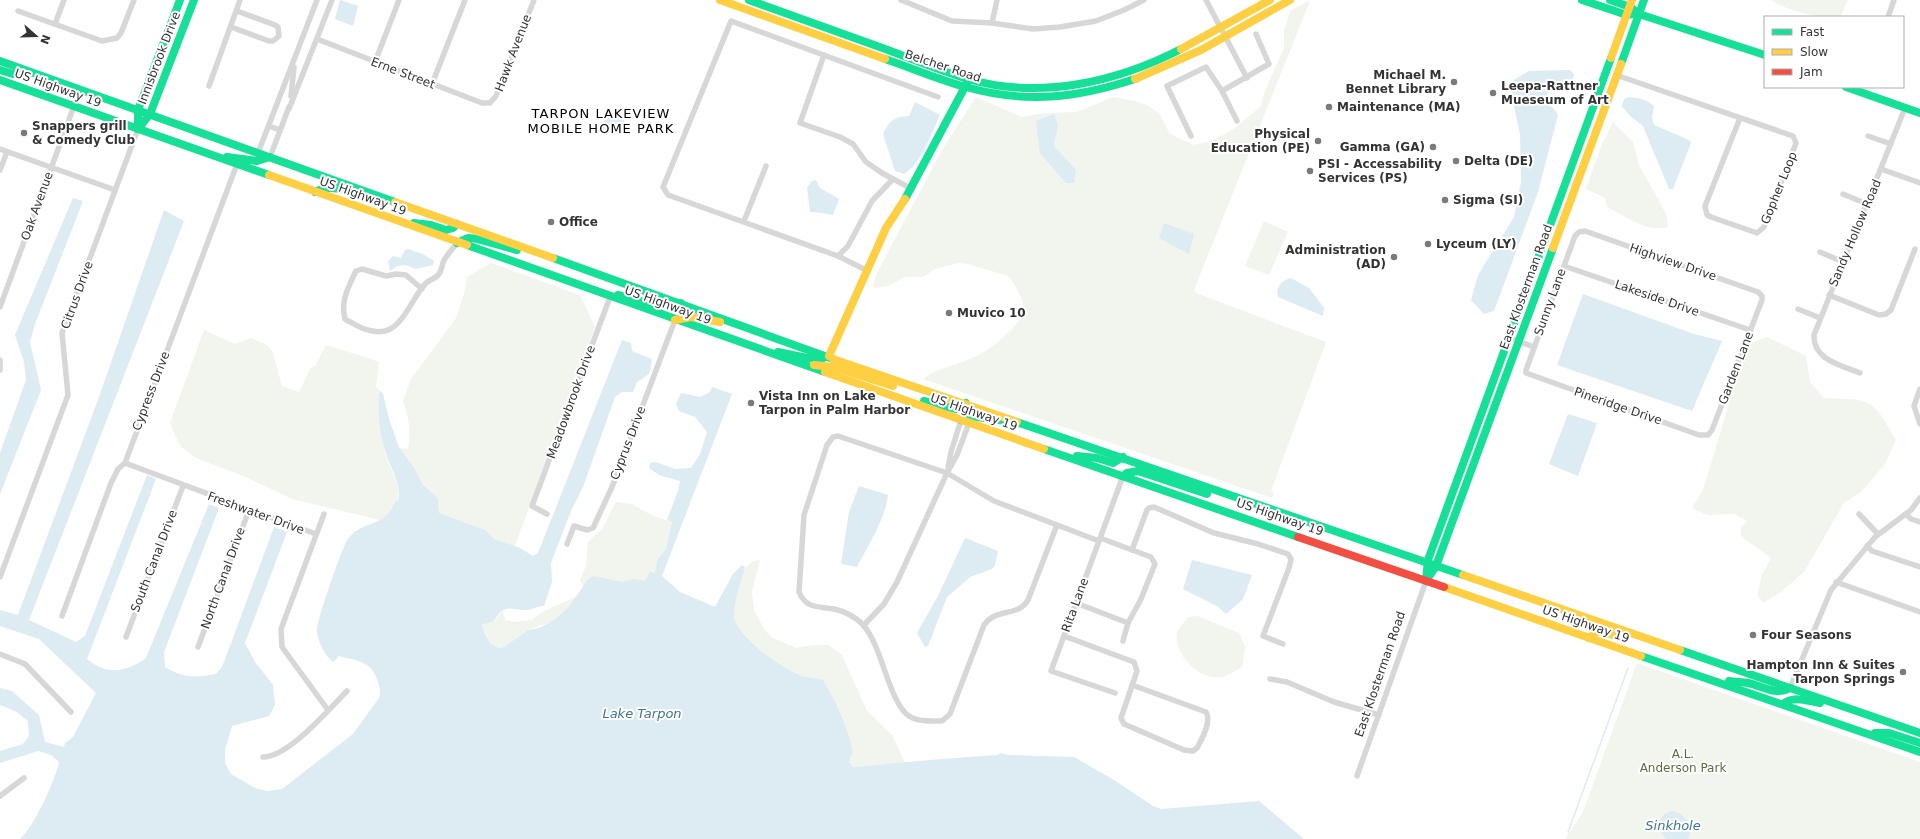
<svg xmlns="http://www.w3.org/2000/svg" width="1920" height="839" font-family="'DejaVu Sans',sans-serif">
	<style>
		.green { fill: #f1f5ed; fill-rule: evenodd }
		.water { fill: #ddebf3 }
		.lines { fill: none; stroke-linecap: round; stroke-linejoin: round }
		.stream { stroke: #ddebf3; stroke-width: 1.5 }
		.street { stroke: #d7d7d7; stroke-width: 5.5 }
		.fast { stroke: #16e098; stroke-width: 8 }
		.slow { stroke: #ffcf43; stroke-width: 8 }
		.jam { stroke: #f24e42; stroke-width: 8 }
		.poi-dot { fill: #7a7a7a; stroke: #fff; stroke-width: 1.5 }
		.labels { text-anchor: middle; stroke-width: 4; stroke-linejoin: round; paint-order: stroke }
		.street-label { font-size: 12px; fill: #333; stroke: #fff }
		.poi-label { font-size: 12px; font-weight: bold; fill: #333; stroke: #fff; text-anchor: start }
		.park-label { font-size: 12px; fill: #56703f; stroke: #fff }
		.neighbourhood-label { font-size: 13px; letter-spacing: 1px; fill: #000; stroke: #fff }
		.water-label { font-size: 13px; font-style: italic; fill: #3f7597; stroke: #fff }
	</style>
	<rect width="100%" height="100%" fill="#fff"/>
	<g class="green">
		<path d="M1771 0H1848L1840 17C1812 17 1795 14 1771 0Z"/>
		<path d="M1310 1 1194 290 1196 293 1326 342 1271 491 1274 494 1272 498 923 379C935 369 951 367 965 361 989 352 1010 335 1024 313L1023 302 1014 283 1008 276 968 264 958 263 935 269 923 277H905L888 286 875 288 873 286 877 273 942 150 976 97 1022 117 1044 113 1077 112 1113 97 1135 101 1147 105 1159 113 1170 134 1194 145 1214 140 1234 129 1261 106 1265 91 1284 48V29L1291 10ZM1053 114 1058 125 1054 146 1075 170C1053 164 1042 165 1038 139Z"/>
		<path d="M1613 122 1633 142 1639 165 1666 214 1668 227C1646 233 1626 216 1607 207L1605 198 1586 189 1602 144Z"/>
		<path d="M1264 221 1288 232 1269 275 1245 266Z"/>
		<path d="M491 263 580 295 595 327 512 554 439 513 438 498 423 485 415 469 400 448 408 449C411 433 409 416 403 401L411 379 456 318 464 294 467 277Z"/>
		<path d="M204 330 235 344 251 338 267 345 273 353 282 386 299 392 311 367 315 366 326 345 371 359 379 362 376 386 379 390C378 411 380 432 385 453 392 477 403 481 396 509L380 520 292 499 248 478 196 458 180 446 170 423Z"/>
		<path d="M1767 337 1806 356 1810 382 1824 398C1871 400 1872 397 1896 440L1885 464 1861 492 1844 503 1804 572 1781 592 1763 603 1758 595 1761 577 1771 558 1741 536V528L1747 521 1734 514 1707 515 1692 508 1703 490 1738 374 1751 343Z"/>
		<path d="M616 502 632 504 653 516 672 522 666 549 657 560 653 586 528 630 504 647 498 648 491 644 482 626V624L496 620 502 611 506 620 515 622 531 620 544 611 575 597 584 588 580 580 586 566 588 542 602 529Z"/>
		<path d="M760 560 752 592 754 610 764 629 771 637 796 648 813 645H829L842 655 867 711 892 735 906 765 880 769 868 767H853L844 755 845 753 853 755 838 726 804 678 776 679 725 620 741 572 753 561Z"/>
		<path d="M1198 616 1239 633 1245 647 1242 667C1236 670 1229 675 1223 677 1201 682 1173 655 1177 633 1178 628 1185 622 1188 617Z"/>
		<path d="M1637 663 1920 762V839H1565L1583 812Z"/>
	</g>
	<g class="water">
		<path d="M340 0 358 6 353 26 335 19Z"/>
		<path d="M1570 70 1574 74 1573 80 1575 85 1572 91 1552 90 1547 94V103L1554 109 1558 115 1538 192 1494 311 1484 314 1471 300 1478 275 1514 217 1521 182 1520 134 1512 97V81L1529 71Z"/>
		<path d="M1629 97C1639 98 1646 99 1654 106L1652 118 1654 125 1689 140 1691 143 1673 189H1669L1643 126 1630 116 1622 106 1624 99Z"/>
		<path d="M915 102 940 115C932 132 921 165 904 174L895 171 883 134C890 120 894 117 909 116Z"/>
		<path d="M605 112 625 119 618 134 602 130Z"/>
		<path d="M1054 114 1058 125 1054 146 1076 170 1074 183H1066L1040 153 1036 121Z"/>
		<path d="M816 180 820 188 839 199 833 215 815 212H810L807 188 812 181Z"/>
		<path d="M73 198 83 201 35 324 30 342 41 390 0 494V453L26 380 24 362 15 335Z"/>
		<path d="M164 210 184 221 29 620 76 642 85 636 147 475 156 479 87 659C107 676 127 672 146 658L209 504 219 508 164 652 165 667C183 678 196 678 216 674L222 667 233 638 274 527 287 532 245 643 255 662 273 685 275 705 269 716 232 726 225 750V763L231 774 255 788 267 791 282 789 353 734 379 698C381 692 380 688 378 682 372 661 358 661 339 656L333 662C324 655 317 640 317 630 317 620 342 547 348 539 360 523 376 526 388 514 391 511 394 504 396 501H398C402 485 391 469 386 454 379 434 378 411 379 390L383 394 389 419 399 447 415 469 423 485 438 498 439 513 485 530 494 539 520 548 533 556 538 553 622 340 631 343 632 351 652 359 649 374 637 382 633 392H622L615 397 583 487 571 511 551 563 552 582 544 606C537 606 533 610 526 610 518 611 511 606 504 610 494 614 500 623 482 624 482 629 488 639 491 644L498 648 504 647 528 630 539 628 554 620 569 607 588 579 594 576 622 582 634 579 645 581 650 572 655 573 657 560 666 549 672 522 667 520 678 491 680 481 659 475 649 468 650 463 656 462 675 469 691 468 700 454 707 432 695 417 679 411 676 404 681 393 700 397 710 392 712 387 732 394 662 576 680 592 715 607 733 574 742 565 745 567C741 582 734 600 734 615 734 636 786 672 805 677 810 678 817 678 823 680 835 700 851 733 853 755H851L849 762 853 767C871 767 889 763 908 762 938 759 968 757 998 755L1000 753 1008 755 1074 757 1114 780 1153 806 1161 809 1259 801 1304 839H20C34 827 55 781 59 762L51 755 38 751 0 763V751L23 744 29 736 28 721 17 712 0 705V688L12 691 39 715 45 742 64 747 65 743 73 737 96 693 39 639 0 626V610L18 615 99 397Z"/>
		<path d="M1164 223 1194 234 1189 254 1159 238Z"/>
		<path d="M408 249 423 254 434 261 433 265 416 269 406 265 397 266 390 271 388 261 393 256 401 258 405 250Z"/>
		<path d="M1291 278 1309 288 1324 308 1323 316 1278 297C1275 288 1282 280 1291 278Z"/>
		<path d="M1583 294 1694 334 1722 341 1692 411 1557 365Z"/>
		<path d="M1568 414 1597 423 1578 476 1549 464Z"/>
		<path d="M859 486 888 495C885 520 868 545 857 567L841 564 849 512Z"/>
		<path d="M965 538 998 551 995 565 992 569 970 577 947 597 928 646 925 647 917 633 938 596Z"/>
		<path d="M1192 560 1252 575 1243 599 1226 614 1217 606 1183 589Z"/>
		<path d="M1673 811C1686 815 1694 826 1688 839H1666C1657 829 1657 813 1673 811Z"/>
	</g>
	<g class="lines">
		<path class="stream" d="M1568 832 1628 668"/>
		<g class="street">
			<path d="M901 0 952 21 992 23 1033 29 1060 27 1096 21 1124 10 1144 0"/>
			<path d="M1206 0 1247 78"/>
			<path d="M18 11 102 41 117 38 121 33 134 0"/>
			<path d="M1888 17 1894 0"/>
			<path d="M992 23 997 0"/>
			<path d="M55 24 64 0"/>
			<path d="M231 27 269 41H273L279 36 278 27 275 25 237 11"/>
			<path d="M317 39 482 103H490L496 96 534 0"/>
			<path d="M824 55 800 123 840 137 853 144 866 162 882 173 912 189"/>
			<path d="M375 62 399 0"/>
			<path d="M1616 75 1793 136 1796 143 1764 227 1757 233 1711 217 1707 215 1705 206 1740 118"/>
			<path d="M432 84 465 0"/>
			<path d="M209 86 240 0"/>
			<path d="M1222 91 1269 64 1256 34"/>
			<path d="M291 96 294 67"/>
			<path d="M289 109 332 0"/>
			<path d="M269 126 280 130"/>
			<path d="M1191 136 1167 86 1206 67 1222 91 1237 121"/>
			<path d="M1868 136 1891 144"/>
			<path d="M0 149 115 190"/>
			<path d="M258 153 317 0"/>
			<path d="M270 157 289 107"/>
			<path d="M1881 169 1920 183"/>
			<path d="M0 170 7 152"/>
			<path d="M1843 194 1867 204"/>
			<path d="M744 221 766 166"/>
			<path d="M1585 231 1758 292 1762 296V300L1712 430 1708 435H1699L1526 373V370L1575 236 1579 232Z"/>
			<path d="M1820 252 1843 262"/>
			<path d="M838 256 848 246 872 201 893 179"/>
			<path d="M1564 266 1750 330"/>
			<path d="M866 270 838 256 668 195 663 187 731 21 938 97"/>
			<path d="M422 289 406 275 396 274 386 276 362 269 356 271C349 286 340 301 345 319 358 326 369 334 385 331 404 326 413 296 426 283 430 280 436 278 439 274 442 270 442 264 444 260 448 254 453 248 457 243"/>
			<path d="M1829 295 1879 315 1886 314 1891 310 1915 249"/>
			<path d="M0 307 74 106"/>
			<path d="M1798 309 1820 318"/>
			<path d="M1510 338 1534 347"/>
			<path d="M0 360V370"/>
			<path d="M1860 373C1841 365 1813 360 1814 335L1905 108"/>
			<path d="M1920 389 1914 406 1920 424"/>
			<path d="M125 463 316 534"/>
			<path d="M948 468 951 452 961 420"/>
			<path d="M324 514 281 629 282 647 328 710"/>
			<path d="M547 514 532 506 610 297"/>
			<path d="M1859 514 1878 534"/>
			<path d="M1906 514 1911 519 1920 522"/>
			<path d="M1057 525 1028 600C1017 618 997 607 984 625L950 714 942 721C932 721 918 722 909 716 889 703 882 645 863 625 856 617 844 611 834 609 818 606 806 609 799 592L804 515 827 445 833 437 838 436 947 473 994 501 1099 541"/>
			<path d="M1100 538 1151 557 1155 564 1141 599 1128 623 1123 641"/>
			<path d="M567 544 574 526 587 530 593 528 612 487 675 320"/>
			<path d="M1867 546 1872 551 1920 567"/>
			<path d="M1132 550 1147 510 1149 508 1154 507 1214 533 1258 544 1288 554 1291 559 1289 568 1263 636 1283 644"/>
			<path d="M0 577 68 395 62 333 138 129"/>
			<path d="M1836 582 1920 612"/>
			<path d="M1076 603 1128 623"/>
			<path d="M62 616 111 483 118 469 125 463 237 164"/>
			<path d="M864 625 884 604 897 582 947 473 957 455 969 423"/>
			<path d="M1064 636 1134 662 1137 671 1121 718 1124 724 1184 750 1193 751 1197 748C1202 739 1212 721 1206 712L1132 685"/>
			<path d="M126 637 183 486"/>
			<path d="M198 647 249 510"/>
			<path d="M0 654 25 664 71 712"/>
			<path d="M1270 679 1287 682 1334 702 1379 715"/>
			<path d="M1790 688 1831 590 1875 537 1911 510 1920 498"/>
			<path d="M1115 693 1051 671 1123 476"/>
			<path d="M263 757C289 757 329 709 347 691"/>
			<path d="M1357 776 1426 581"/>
			<path d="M0 796 24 778"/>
		</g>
		<g class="fast">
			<path d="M749 0C795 17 842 33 888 50 915 60 941 71 968 79 1040 100 1117 82 1181 49"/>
			<path d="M1582 0 1627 15 1632 14"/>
			<path d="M1610 0 1630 7 1639 14 1765 55"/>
			<path d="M885 59C912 68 939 80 966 87 1026 104 1077 98 1135 79"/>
			<path d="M0 61 395 202"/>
			<path d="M1621 64 1644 0"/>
			<path d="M0 70 13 74H28"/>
			<path d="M0 80 269 175"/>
			<path d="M1846 87 1920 113"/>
			<path d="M138 129 150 114 194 0"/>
			<path d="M138 129V110L180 0"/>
			<path d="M227 157 257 161 270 157"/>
			<path d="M315 192C327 184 343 190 356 191"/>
			<path d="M905 199 967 83"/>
			<path d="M414 223 431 225 446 230 453 228 457 224"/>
			<path d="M457 243C461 241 465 239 469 238 475 237 508 248 517 250"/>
			<path d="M467 245 825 372"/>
			<path d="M553 258 833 359"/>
			<path d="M618 295C638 299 660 310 681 303"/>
			<path d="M778 352 807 358H823"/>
			<path d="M924 401 956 409H960L966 403"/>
			<path d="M961 420 970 416 1006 421"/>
			<path d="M1017 422 1463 575"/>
			<path d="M1044 449 1298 537"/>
			<path d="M1077 456 1097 458 1113 463 1123 457"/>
			<path d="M1123 476 1127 473 1138 471 1207 494"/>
			<path d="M1426 580 1428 560 1611 58"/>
			<path d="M1426 581 1436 566 1553 248"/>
			<path d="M1680 650 1920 733"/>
			<path d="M1641 656 1920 752"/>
			<path d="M1729 681C1735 682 1742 682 1748 683 1763 686 1775 696 1790 688"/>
			<path d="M1783 704C1794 695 1807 701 1820 703"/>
			<path d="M1875 733H1889L1920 743"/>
		</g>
		<g class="slow">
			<path d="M720 0 885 59"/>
			<path d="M1181 49 1270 0"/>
			<path d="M1611 58 1632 0"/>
			<path d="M1135 79 1201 50 1290 0"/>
			<path d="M269 175 467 245"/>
			<path d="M395 202 553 258"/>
			<path d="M1553 248 1621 64"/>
			<path d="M675 320 691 317 720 322"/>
			<path d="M829 356 886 228 905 199"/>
			<path d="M833 359 1017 422"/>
			<path d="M814 365 833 367 893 386"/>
			<path d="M825 372 1044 449"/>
			<path d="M1463 575 1680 650"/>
			<path d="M1444 587 1641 656"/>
			<path d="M1589 638 1598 631 1620 637"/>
		</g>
		<path class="jam" d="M1298 537 1444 587"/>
	</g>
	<g class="poi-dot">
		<circle cx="1454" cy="82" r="4"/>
		<circle cx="1493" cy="93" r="4"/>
		<circle cx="1329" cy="107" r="4"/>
		<circle cx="24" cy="133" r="4"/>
		<circle cx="1318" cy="141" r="4"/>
		<circle cx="1433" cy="147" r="4"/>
		<circle cx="1456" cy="161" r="4"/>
		<circle cx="1310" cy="171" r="4"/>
		<circle cx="1445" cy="200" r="4"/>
		<circle cx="551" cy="222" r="4"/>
		<circle cx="1428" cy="244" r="4"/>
		<circle cx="1394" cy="257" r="4"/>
		<circle cx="949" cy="313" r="4"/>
		<circle cx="751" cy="403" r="4"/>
		<circle cx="1753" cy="635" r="4"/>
		<circle cx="1903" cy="672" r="4"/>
	</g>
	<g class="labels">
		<g class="street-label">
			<text transform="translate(513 53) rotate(-69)" y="4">Hawk Avenue</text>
			<text transform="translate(159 58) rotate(-69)" y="4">Innisbrook Drive</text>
			<text transform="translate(943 66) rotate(18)" y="4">Belcher Road</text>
			<text transform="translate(403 73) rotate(21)" y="4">Erne Street</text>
			<text transform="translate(58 88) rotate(20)" y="4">US Highway 19</text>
			<text transform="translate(1779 188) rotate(-68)" y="4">Gopher Loop</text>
			<text transform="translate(363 196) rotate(20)" y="4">US Highway 19</text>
			<text transform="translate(37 206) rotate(-70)" y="4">Oak Avenue</text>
			<text transform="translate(1855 233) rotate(-67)" y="4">Sandy Hollow Road</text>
			<text transform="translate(1673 262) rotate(19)" y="4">Highview Drive</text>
			<text transform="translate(1526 287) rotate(-70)" y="4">East Klosterman Road</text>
			<text transform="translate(77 295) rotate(-70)" y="4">Citrus Drive</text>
			<text transform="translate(1657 298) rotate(19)" y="4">Lakeside Drive</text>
			<text transform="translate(1550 302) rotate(-70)" y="4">Sunny Lane</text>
			<text transform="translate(668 305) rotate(20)" y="4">US Highway 19</text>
			<text transform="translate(1736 368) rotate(-69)" y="4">Garden Lane</text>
			<text transform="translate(151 391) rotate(-69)" y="4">Cypress Drive</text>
			<text transform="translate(571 402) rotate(-70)" y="4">Meadowbrook Drive</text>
			<text transform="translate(1618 406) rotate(19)" y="4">Pineridge Drive</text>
			<text transform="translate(974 412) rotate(19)" y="4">US Highway 19</text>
			<text transform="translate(628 443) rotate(-69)" y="4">Cyprus Drive</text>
			<text transform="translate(256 513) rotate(20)" y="4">Freshwater Drive</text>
			<text transform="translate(1280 517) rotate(19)" y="4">US Highway 19</text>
			<text transform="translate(154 561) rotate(-69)" y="4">South Canal Drive</text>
			<text transform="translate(223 578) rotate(-70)" y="4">North Canal Drive</text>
			<text transform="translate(1075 605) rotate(-70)" y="4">Rita Lane</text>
			<text transform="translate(1586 624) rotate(19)" y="4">US Highway 19</text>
			<text transform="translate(1380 674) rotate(-71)" y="4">East Klosterman Road</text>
		</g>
		<g class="poi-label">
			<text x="1446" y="79" text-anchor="end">Michael M.<tspan x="1446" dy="14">Bennet Library</tspan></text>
			<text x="1501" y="90">Leepa-Rattner<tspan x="1501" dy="14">Mueseum of Art</tspan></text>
			<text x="1337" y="111">Maintenance (MA)</text>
			<text x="32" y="130">Snappers grill<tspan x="32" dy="14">&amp; Comedy Club</tspan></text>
			<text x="1310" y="138" text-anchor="end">Physical<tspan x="1310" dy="14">Education (PE)</tspan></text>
			<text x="1425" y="151" text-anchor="end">Gamma (GA)</text>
			<text x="1464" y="165">Delta (DE)</text>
			<text x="1318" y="168">PSI - Accessability<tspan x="1318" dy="14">Services (PS)</tspan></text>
			<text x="1453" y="204">Sigma (SI)</text>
			<text x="559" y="226">Office</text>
			<text x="1436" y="248">Lyceum (LY)</text>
			<text x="1386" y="254" text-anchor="end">Administration<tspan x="1386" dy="14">(AD)</tspan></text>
			<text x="957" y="317">Muvico 10</text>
			<text x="759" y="400">Vista Inn on Lake<tspan x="759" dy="14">Tarpon in Palm Harbor</tspan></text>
			<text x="1761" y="639">Four Seasons</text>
			<text x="1895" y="669" text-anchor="end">Hampton Inn &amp; Suites<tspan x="1895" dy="14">Tarpon Springs</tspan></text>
		</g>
		<g class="park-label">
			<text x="1683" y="758">A.L.<tspan x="1683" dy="14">Anderson Park</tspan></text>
		</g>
		<g class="neighbourhood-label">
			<text x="601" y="118">TARPON LAKEVIEW<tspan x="601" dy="15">MOBILE HOME PARK</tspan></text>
		</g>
		<g class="water-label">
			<text x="642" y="718">Lake Tarpon</text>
			<text x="1673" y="830">Sinkhole</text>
		</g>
	</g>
	<rect x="1764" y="16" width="140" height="72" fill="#ffffff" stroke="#adadad"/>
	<rect x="1772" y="29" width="20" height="6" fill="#16e098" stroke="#adadad"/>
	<text x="1800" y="36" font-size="12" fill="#333333">Fast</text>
	<rect x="1772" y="49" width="20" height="6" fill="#ffcf43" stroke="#adadad"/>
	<text x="1800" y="56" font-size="12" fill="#333333">Slow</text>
	<rect x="1772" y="69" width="20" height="6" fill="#f24e42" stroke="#adadad"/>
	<text x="1800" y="76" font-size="12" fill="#333333">Jam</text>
	<g transform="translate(36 36) rotate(110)" stroke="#ffffff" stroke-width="3" paint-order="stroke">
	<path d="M0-3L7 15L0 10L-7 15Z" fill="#333333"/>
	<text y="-6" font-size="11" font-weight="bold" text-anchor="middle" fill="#333333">N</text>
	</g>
</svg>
